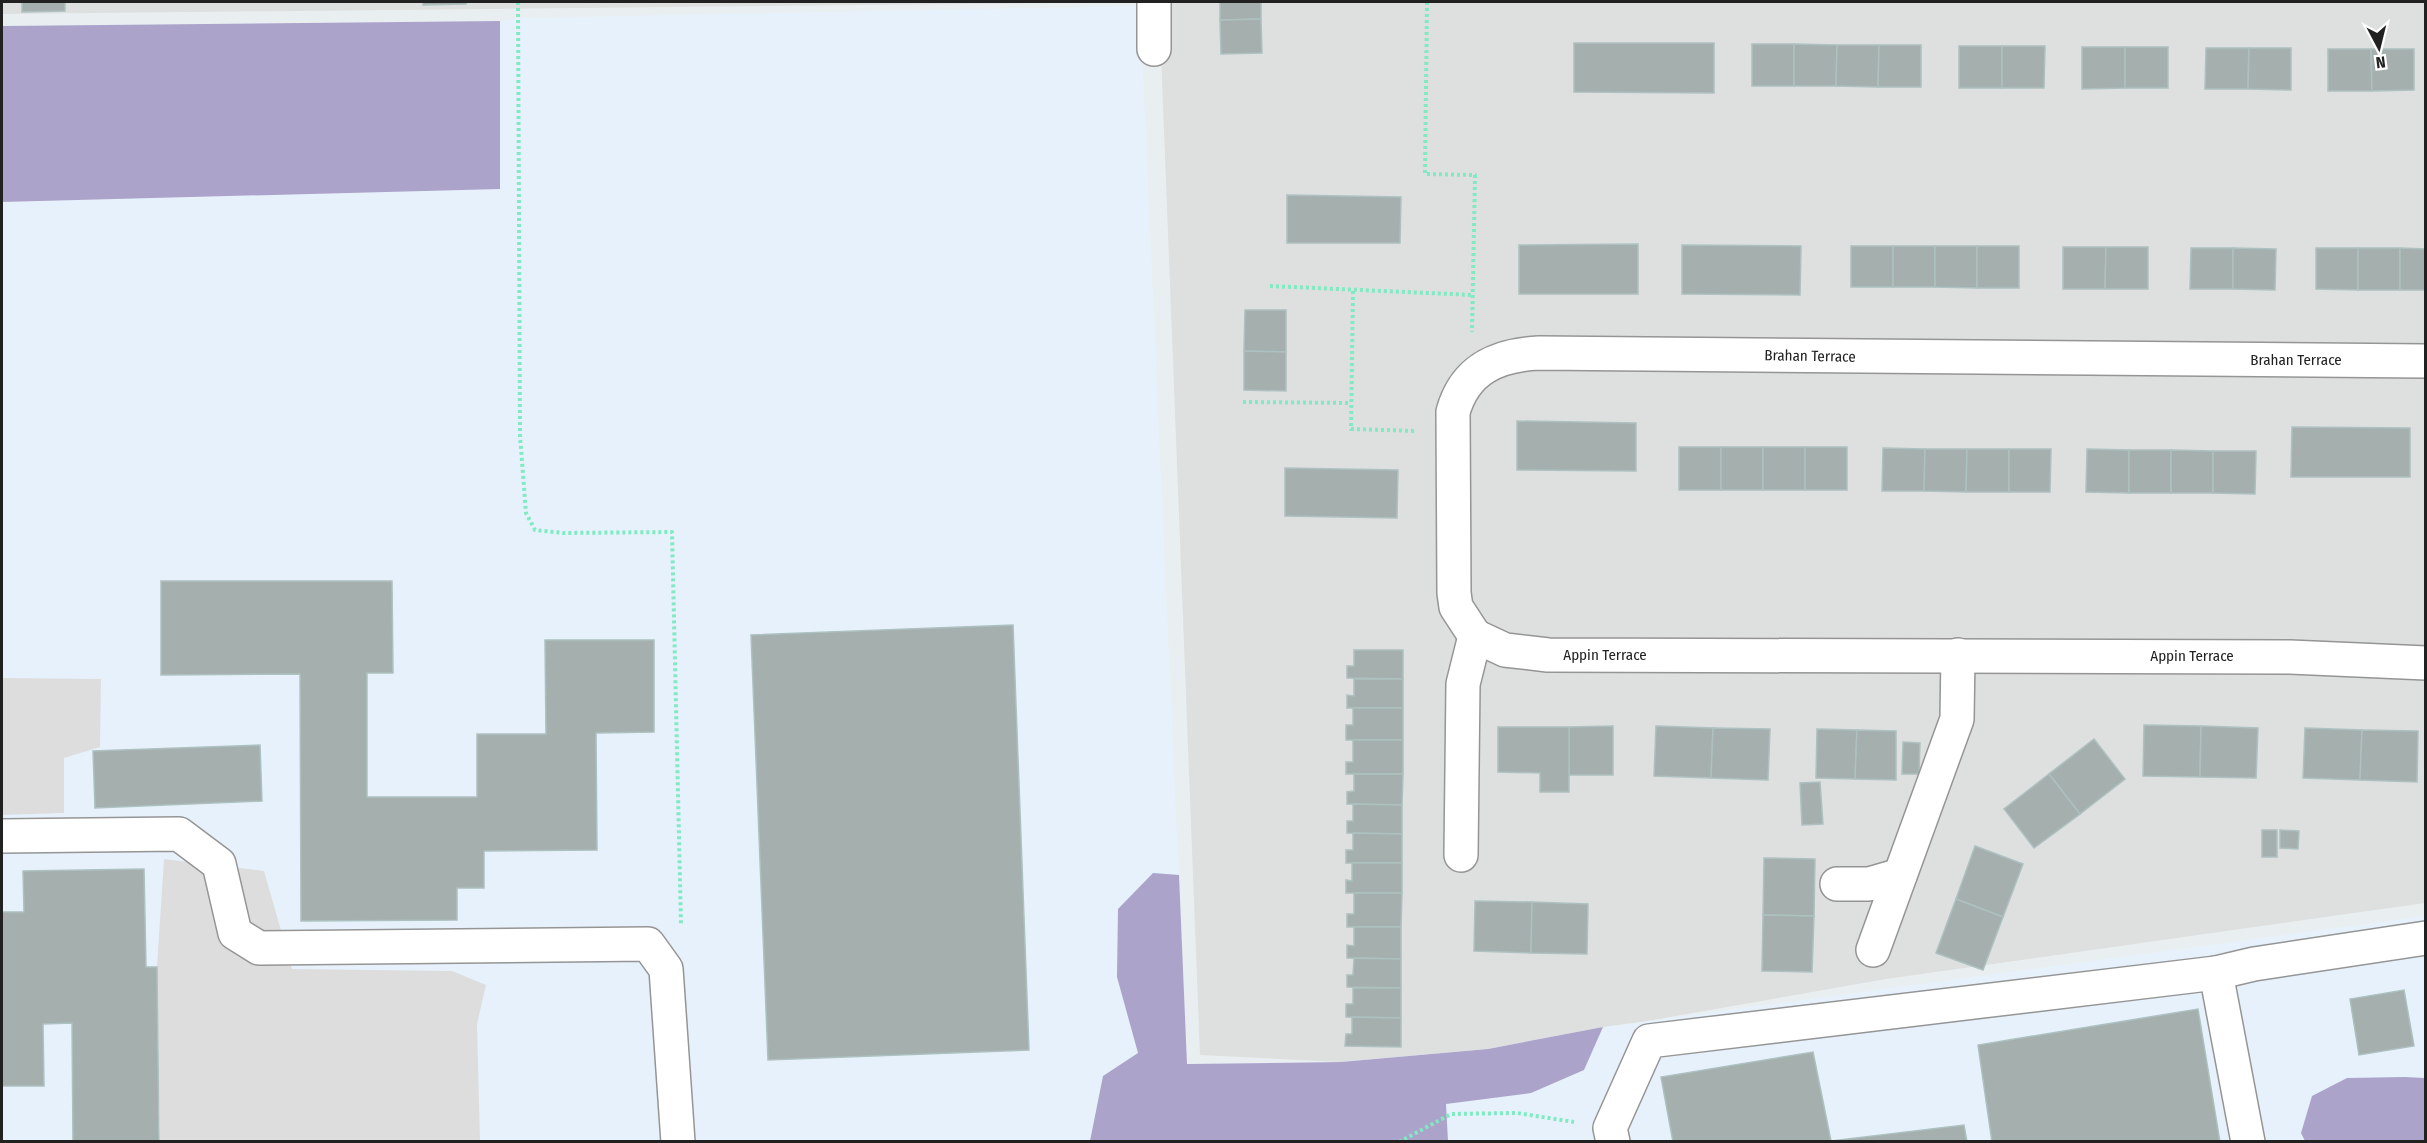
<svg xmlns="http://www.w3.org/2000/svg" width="2427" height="1143" font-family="'Fira Sans Condensed',sans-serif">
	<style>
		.residential { fill: #dedfdf }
		.education { fill: #e7f1fc }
		.forest { fill: #aca3cb }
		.parking { fill: #ddd }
		.building { fill: #a5afae; stroke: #adc1c0; stroke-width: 1.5 }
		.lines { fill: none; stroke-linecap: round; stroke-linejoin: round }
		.minor-casing { stroke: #959595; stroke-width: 36 }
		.path { stroke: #80eac3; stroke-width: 4; stroke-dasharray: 3 3; stroke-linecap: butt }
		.minor { stroke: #fff; stroke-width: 33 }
		.labels { text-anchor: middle; stroke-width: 4.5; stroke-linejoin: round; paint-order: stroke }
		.street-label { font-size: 15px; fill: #212121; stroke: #fff }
	</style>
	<rect width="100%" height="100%" fill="#e9eff0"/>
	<path class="residential" d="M2 2H2425V903L1886 979 1488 1049 1341 1062 1200 1055 1159 2 2 14Z"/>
	<path class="education" d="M1140 6 1187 1064 1341 1062 1488 1049 1603 1027 2425 916V1141H2V26L500 21 519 18Z"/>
	<g class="forest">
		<path d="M500 21V189L2 202V26Z"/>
		<path d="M1153 873 1179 875 1187 1064 1341 1062 1488 1049 1603 1027 1584 1070 1531 1093 1446 1104 1448 1141H1090L1103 1076 1138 1053 1117 977 1118 909Z"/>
		<path d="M2405 1077 2425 1078V1141H2305L2301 1133 2312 1096 2347 1078Z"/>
	</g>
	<g class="parking">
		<path d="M2 678 101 679 100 747 64 758V813L2 815Z"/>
		<path d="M164 859 264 871 292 969 452 971 486 985 477 1024 480 1141 160 1142 157 967Z"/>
	</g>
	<g class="building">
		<path d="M22 2H65V11L22 12Z"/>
		<path d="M423 2H466V4L423 5Z"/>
		<path d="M1220 2H1261V19L1220 20Z"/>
		<path d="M1261 19 1262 53 1221 54 1220 20Z"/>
		<path d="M1574 43H1714V93L1574 92Z"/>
		<rect x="1752" y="44" width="42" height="42"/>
		<path d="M1794 44 1837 45 1836 86H1794Z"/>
		<path d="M1837 45H1879L1878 87 1836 86Z"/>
		<path d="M1879 45H1921V87H1878Z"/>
		<rect x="1959" y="46" width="43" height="42"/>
		<path d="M2002 46H2045L2044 88H2002Z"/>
		<path d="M2082 47H2125V88L2082 89Z"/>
		<rect x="2125" y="47" width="43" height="41"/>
		<path d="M2206 48H2249L2248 89H2205Z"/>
		<path d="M2249 48H2291V90L2248 89Z"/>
		<path d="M2328 49H2371L2372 91H2328Z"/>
		<path d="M2371 49H2414V90L2372 91Z"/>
		<path d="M1287 195 1401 197 1400 243H1287Z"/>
		<path d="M1638 244V294H1519V245Z"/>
		<path d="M1682 245 1801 246 1800 295 1682 294Z"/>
		<rect x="1851" y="246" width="42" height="41"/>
		<rect x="1893" y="246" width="42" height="41"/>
		<path d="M1935 246H1977V288L1935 287Z"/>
		<rect x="1977" y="246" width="42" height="42"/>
		<path d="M2063 247H2106L2105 289H2063Z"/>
		<path d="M2106 247H2148V289H2105Z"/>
		<path d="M2191 248H2233V289H2190Z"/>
		<path d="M2233 248 2276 249 2275 290 2233 289Z"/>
		<path d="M2316 248H2358V290L2316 289Z"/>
		<rect x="2358" y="248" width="42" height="42"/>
		<path d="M2400 248 2426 249V290H2400Z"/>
		<path d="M1245 310H1286V352L1244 351Z"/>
		<path d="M1244 351 1286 352V391L1244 390Z"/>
		<path d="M1517 421 1636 423V471L1517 470Z"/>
		<path d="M2292 427 2410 428V477H2291Z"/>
		<rect x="1679" y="447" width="42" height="43"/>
		<rect x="1721" y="447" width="42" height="43"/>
		<rect x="1763" y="447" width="42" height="43"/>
		<rect x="1805" y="447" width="42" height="43"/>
		<path d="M1883 448 1925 449 1924 491H1882Z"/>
		<path d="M1925 449H1967L1966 492 1924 491Z"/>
		<path d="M1967 449H2009V492H1966Z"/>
		<path d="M2009 449H2051L2050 492H2009Z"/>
		<path d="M2087 449 2129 450V493L2086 492Z"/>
		<rect x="2129" y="450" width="42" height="43"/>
		<path d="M2171 450 2213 451V493H2171Z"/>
		<path d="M2213 451H2256L2255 494 2213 493Z"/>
		<path d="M1285 468 1398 470 1397 518 1285 516Z"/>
		<path d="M161 581H392L393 673H367V797H477V734H546L545 640H654V732L596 733 597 850 484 851V888H457V920L301 921 300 674 161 675Z"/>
		<path d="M1013 625 1029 1050 768 1060 751 635Z"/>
		<path d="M1354 650H1403V679L1347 678V666H1354Z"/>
		<path d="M1354 679H1403V708H1347V695L1354 696Z"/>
		<path d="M1353 708H1403V740H1346V725H1353Z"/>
		<path d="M2144 725 2201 726 2200 777 2143 776Z"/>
		<path d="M1613 726V775H1569V727Z"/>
		<path d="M1656 726 1713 728 1711 778 1654 776Z"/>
		<path d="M2201 726 2258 728 2256 778 2200 777Z"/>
		<path d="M1498 727H1569V792H1540V773L1498 772Z"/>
		<path d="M1713 728 1770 729 1768 780 1711 778Z"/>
		<path d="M2305 728 2362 730 2360 780 2303 778Z"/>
		<path d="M1817 729 1857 730 1855 779 1816 778Z"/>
		<path d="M1857 730 1896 731V780L1855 779Z"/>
		<path d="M2362 730 2418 731 2417 782 2360 780Z"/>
		<path d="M2094 739 2125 779 2080 814 2049 774Z"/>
		<path d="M1353 740H1403V774H1346V762H1353Z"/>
		<path d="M1903 742 1920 743 1919 774H1902Z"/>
		<path d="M260 745 262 801 95 808 93 751Z"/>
		<path d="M1354 774H1403L1402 805 1347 804V792L1354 791Z"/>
		<path d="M2049 774 2080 814 2034 848 2004 809Z"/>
		<path d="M1820 782 1823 824 1802 825 1800 783Z"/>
		<path d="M1353 804 1402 805V834L1347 833V821H1353Z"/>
		<rect x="2262" y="830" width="15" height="27"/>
		<path d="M2280 830 2299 831 2298 849 2280 848Z"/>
		<path d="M1353 833 1402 834V863H1346V850H1353Z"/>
		<path d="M1975 846 2023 864 2003 917 1956 899Z"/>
		<path d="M1764 858 1815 859 1814 916 1763 915Z"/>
		<path d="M1352 863H1402V893H1346V880L1352 881Z"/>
		<path d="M144 869 146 967H157L159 1142H73L72 1023 43 1024 44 1086H2V912H24L23 871Z"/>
		<path d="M1354 893H1402L1401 927H1347V914H1354Z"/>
		<path d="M1956 899 2003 917 1983 970 1936 953Z"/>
		<path d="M1475 901 1532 902 1531 953 1474 951Z"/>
		<path d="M1532 902 1588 904 1587 954 1531 953Z"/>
		<path d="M1763 915 1814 916 1812 972 1762 971Z"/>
		<path d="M1354 927H1401V959L1347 958V945L1354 946Z"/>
		<path d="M1354 958 1401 959V988L1347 987V975H1353Z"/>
		<path d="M1353 988H1401V1018L1346 1017V1004H1353Z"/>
		<path d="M2404 990 2414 1046 2359 1055 2350 999Z"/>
		<path d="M2198 1009 2220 1142H1992L1978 1045Z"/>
		<path d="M1352 1017 1401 1018V1047L1345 1046 1346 1034H1352Z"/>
		<path d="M1813 1052 1831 1141 1964 1125 1967 1142H1673L1661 1077Z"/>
	</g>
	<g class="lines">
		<defs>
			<g id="minor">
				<path d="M1154 2V49"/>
				<path d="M1475 636 1456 607 1454 593 1453 412C1465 369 1497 355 1539 353L2426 361"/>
				<path d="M2 836 179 834 219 864 235 933 259 948 648 944 666 969 678 1142"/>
				<path d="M1461 855 1463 684 1475 636 1505 650 1548 655 2290 657 2426 663"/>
				<path d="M1837 884H1869L1900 875"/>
				<path d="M1873 950 1957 719 1958 655"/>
				<path d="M2216 973 2248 1142"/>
				<path d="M1613 1142 1610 1128 1649 1041 2216 973 2254 964 2426 938"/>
			</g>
		</defs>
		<use href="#minor" class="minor-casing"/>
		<g class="path">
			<path d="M518 2 520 435 526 513 535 530 563 533 672 532 681 924"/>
			<path d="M1427 2 1425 174 1475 175 1472 332"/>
			<path d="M1270 286 1473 295"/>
			<path d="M1353 291 1351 429 1417 431"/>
			<path d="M1243 402 1351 403"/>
			<path d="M1399 1142 1451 1114 1517 1113 1574 1122"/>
		</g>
		<use href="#minor" class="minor"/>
	</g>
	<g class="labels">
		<g class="street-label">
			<text transform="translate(1810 356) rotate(1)" y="5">Brahan Terrace</text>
			<text x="2296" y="365">Brahan Terrace</text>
			<text x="1605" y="660">Appin Terrace</text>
			<text x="2192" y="661">Appin Terrace</text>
		</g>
	</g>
	<rect width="2427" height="1143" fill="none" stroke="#212121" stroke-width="6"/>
	<g transform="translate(2379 48) rotate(173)" stroke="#ffffff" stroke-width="4.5" paint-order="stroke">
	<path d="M0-4.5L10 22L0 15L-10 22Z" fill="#212121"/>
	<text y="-9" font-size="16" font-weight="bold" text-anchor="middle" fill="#212121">N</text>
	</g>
</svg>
